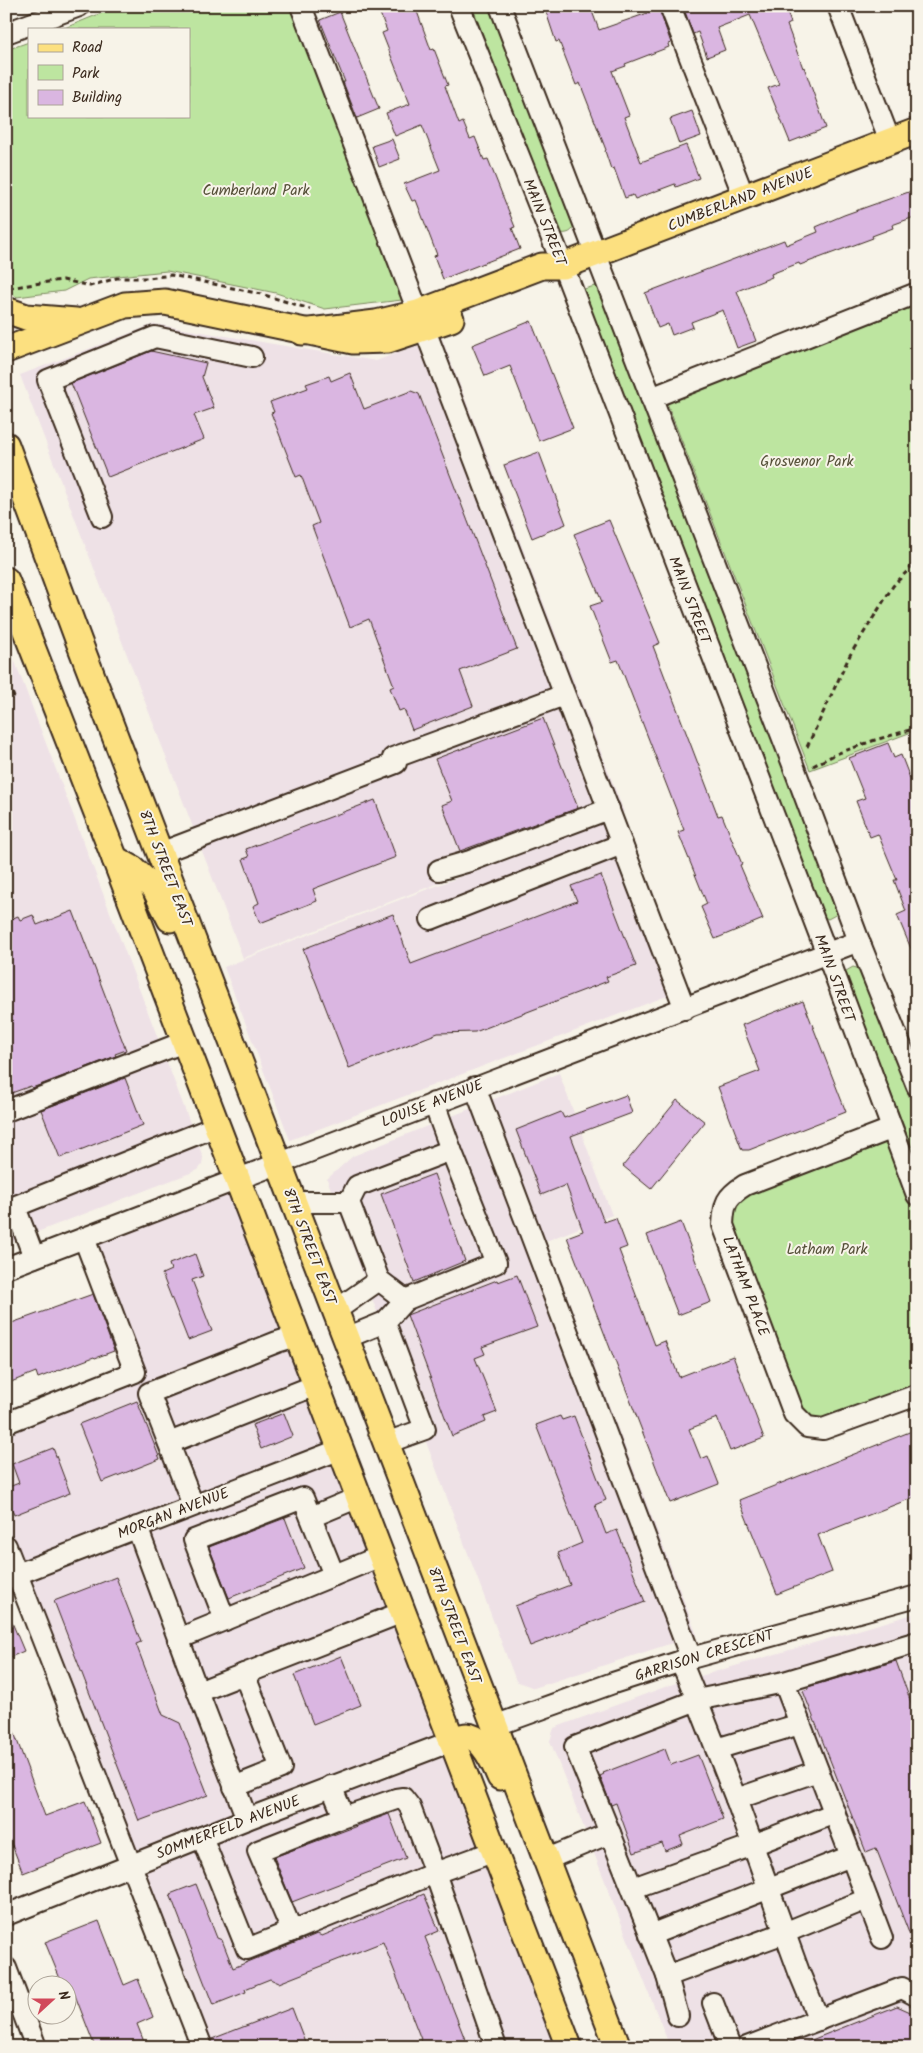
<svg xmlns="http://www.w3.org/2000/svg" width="923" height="2053" font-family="Kalam,sans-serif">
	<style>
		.built { fill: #eee1e6 }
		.green { fill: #bde5a0; stroke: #7c885f }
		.building { fill: #dab6e1; stroke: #3b2a1e }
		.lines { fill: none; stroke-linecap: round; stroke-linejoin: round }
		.minor-casing { stroke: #3b2a1e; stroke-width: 24 }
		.major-casing { stroke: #3b2a1e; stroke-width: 29 }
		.path { stroke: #3b2a1e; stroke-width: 3; stroke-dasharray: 5 4; stroke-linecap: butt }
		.minor { stroke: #f7f3e8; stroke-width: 20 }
		.major { stroke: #fce080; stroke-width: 25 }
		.labels { text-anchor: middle; stroke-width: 4; stroke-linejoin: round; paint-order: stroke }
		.park-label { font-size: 15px; fill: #554f38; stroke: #f7f3e8 }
		.street-label { font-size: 15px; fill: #3b2a1e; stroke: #f7f3e8 }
	</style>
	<rect width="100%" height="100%" fill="#f7f3e8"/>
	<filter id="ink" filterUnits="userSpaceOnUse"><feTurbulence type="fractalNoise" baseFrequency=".02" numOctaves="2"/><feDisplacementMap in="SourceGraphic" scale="10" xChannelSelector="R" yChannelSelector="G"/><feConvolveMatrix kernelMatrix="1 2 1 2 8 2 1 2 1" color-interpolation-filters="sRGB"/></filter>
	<g filter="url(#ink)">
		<g class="built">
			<path d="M154 324 376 361 441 336 624 812 243 958 20 375Z"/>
			<path d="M6 638 203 1157 202 1165 198 1170 6 1244Z"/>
			<path d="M606 821 672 994 290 1140 224 967Z"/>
			<path d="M559 1073 612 1215 546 1241 697 1635 534 1688 516 1681 327 1179 353 1156Z"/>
			<path d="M237 1179 569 2047H202L6 1546V1423L135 1372 84 1238Z"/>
			<path d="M917 1613V2047H670L550 1741 554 1728 673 1684Z"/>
		</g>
		<g class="green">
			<path d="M119 6H291L402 300 325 309 276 293 167 271 88 279 64 291 17 297 6 291V50L29 42V116H189V29H62Z"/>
			<path d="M472 6H489L574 227C571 233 566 234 559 233Z"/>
			<path d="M595 286 598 289 839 913 828 919 824 917 582 294 584 289Z"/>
			<path d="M917 299V730L810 770 665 398Z"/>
			<path d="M853 967 860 969 917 1117V1160L845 974 846 971Z"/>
			<path d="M891 1129 917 1195V1395L807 1427 724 1206 732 1193Z"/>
		</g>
		<g class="building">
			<path d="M377 6H415L431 50 434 49 448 85 445 86 459 124 463 122 470 139 475 137 484 160 488 159 515 227 512 228 520 249 443 279 434 256 437 255 416 200 412 201 404 184 440 170 422 125 395 136 386 113 410 104 382 33 387 31Z"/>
			<path d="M544 6H590L599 30 659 9 671 43 668 44 669 47 625 64 626 66 612 71 629 115 624 117 641 162 686 145 699 178 676 187 675 184 635 199 633 195 625 198 614 168 611 169 605 151 606 150 580 83 576 85 559 41 556 42Z"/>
			<path d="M683 6H785L791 23 787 25 803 68 804 67 826 128 790 142 768 88 779 84 750 15 717 28 725 50 707 57 698 32 693 34Z"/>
			<path d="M340 12 379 109 357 118 343 82H345L320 20Z"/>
			<path d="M692 111 701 136 679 144 670 119Z"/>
			<path d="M392 139 400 159 379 167 372 146Z"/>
			<path d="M917 189V216L892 225 893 228 872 236 873 238 800 265 799 263 771 274 772 277 737 291 756 341 737 348 723 310 691 322 693 327 672 335 668 324 658 328 645 293 784 240 786 245 818 232 816 227 844 215Z"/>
			<path d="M531 321 573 428 539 441 510 366 485 376 472 345Z"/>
			<path d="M151 351 206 363 202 377 214 408 194 415 204 439 108 477 71 383Z"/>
			<path d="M350 373 364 409 411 391 419 394 517 649 460 671 473 706 412 730 404 709 399 711 390 688 394 686 369 619 350 627 312 526 319 523 301 475 296 477 271 413 274 412 270 402 308 388 306 384 329 376 331 381Z"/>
			<path d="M539 452 566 524 532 538 504 465Z"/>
			<path d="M609 520 660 643 653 646 718 816 722 815 742 864 740 865 763 919 715 939 701 907 707 904 678 832 684 830 618 660 612 662 590 606 602 602 574 534Z"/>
			<path d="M543 718 578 808 460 851 442 805 452 801 435 759Z"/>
			<path d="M888 743 894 758 901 755 917 796V963L897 915 906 911 894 880H897L878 834 870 837 856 801 865 798 849 758Z"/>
			<path d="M375 800 396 857 313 889 317 901 260 923 253 906 259 903 243 859 249 857 246 849Z"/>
			<path d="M601 875 636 966 606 977 608 981 475 1032 438 1033 349 1068 303 949 393 914 411 964 577 901 571 886Z"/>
			<path d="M73 911 126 1050 115 1054 116 1056 32 1088 31 1086 6 1095V921L18 916 20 920 33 915 37 925Z"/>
			<path d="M803 1001 846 1112 749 1150H742L718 1087 760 1071 742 1025Z"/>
			<path d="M125 1078 143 1125 60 1158 41 1110Z"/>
			<path d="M626 1095 632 1113 571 1136 604 1222 616 1218 627 1247 619 1250 655 1345 665 1341 679 1377 733 1356 764 1438 730 1451 717 1418 689 1429 701 1459 708 1456 719 1484 670 1503 567 1237 583 1231 566 1185 541 1195 516 1130 561 1112 564 1118Z"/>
			<path d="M677 1100 705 1122 651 1189 623 1166Z"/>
			<path d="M434 1174 465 1261 414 1282 381 1194Z"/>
			<path d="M681 1222 711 1302 678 1315 647 1235Z"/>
			<path d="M195 1254 203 1276 192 1280 212 1331 188 1340 162 1274 171 1270 169 1264Z"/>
			<path d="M517 1275 537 1327 482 1347 485 1354 475 1358 497 1412 484 1417 486 1422 452 1436 407 1315 497 1280 498 1282Z"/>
			<path d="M93 1294 114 1351 95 1358 94 1357 38 1378 36 1372 6 1384V1325Z"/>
			<path d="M137 1401 160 1459 102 1482 79 1424Z"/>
			<path d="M284 1413 293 1436 261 1449 252 1425Z"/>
			<path d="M560 1416 562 1420 574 1416 606 1500 595 1505 606 1534 617 1530 645 1602 530 1646 515 1606 570 1585 558 1553 582 1543 536 1425Z"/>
			<path d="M917 1429V1496L818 1535 832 1572 777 1594 739 1500Z"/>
			<path d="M53 1448 70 1493 14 1515 6 1494V1488L19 1483 12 1464Z"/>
			<path d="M285 1518 304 1568 229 1598 209 1547Z"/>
			<path d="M116 1577 141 1642 136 1644 163 1715 180 1723 208 1795 139 1821 54 1601Z"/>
			<path d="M6 1608 24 1651 6 1659Z"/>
			<path d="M341 1656 361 1705 313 1724 294 1675Z"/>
			<path d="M896 1661 917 1719 916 1951 876 1848 866 1852 803 1691 808 1689V1687Z"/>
			<path d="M8 1716 45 1816 85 1801 101 1843 23 1873 6 1830V1717Z"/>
			<path d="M665 1749 671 1765 698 1755 723 1819 680 1836 683 1844 665 1851 662 1843 634 1853 616 1803 611 1805 600 1776 604 1774 603 1773Z"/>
			<path d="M389 1814 406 1858 292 1902 274 1857Z"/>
			<path d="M196 1884 217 1938 222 1940 233 1968 317 1934 322 1936 424 1894 439 1931 425 1937 468 2047H424L383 1942 279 1983 270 1979 245 1989 246 1992 213 2005 170 1894Z"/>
			<path d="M99 1921 124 1985 138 1979 153 2017 137 2024 146 2047H95L73 1990 68 1992V1986H63L45 1942Z"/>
			<path d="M897 2006 917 2015V2047H794Z"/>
			<path d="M292 2008 307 2047H214L212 2039Z"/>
		</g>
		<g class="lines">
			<defs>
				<g id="minor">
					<path d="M301 6 685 1009"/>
					<path d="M459 6 563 266 827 954 917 1195"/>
					<path d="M500 6 792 762 859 941 917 1086"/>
					<path d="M670 6 744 197"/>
					<path d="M838 6 890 141"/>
					<path d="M6 33 79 6"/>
					<path d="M651 398 917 293"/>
					<path d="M102 517 48 380 155 337 252 357"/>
					<path d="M160 853 396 763 393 758 564 695"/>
					<path d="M439 870 470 861 609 809"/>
					<path d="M431 919 622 844"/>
					<path d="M475 1087 691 1658"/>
					<path d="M434 1103 451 1150"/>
					<path d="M6 1111 184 1042"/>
					<path d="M891 1129 745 1185C726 1197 724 1203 723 1225L794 1414 807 1427 823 1429 917 1395"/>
					<path d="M293 1202H349L379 1280 335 1311"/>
					<path d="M349 1202 357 1186 451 1150 496 1263 405 1300 379 1280"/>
					<path d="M15 1207 34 1257"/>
					<path d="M6 1210 217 1126"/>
					<path d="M6 1268 859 941"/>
					<path d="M346 1338 385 1322"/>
					<path d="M6 1423 135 1372 84 1238"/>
					<path d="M169 1443 316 1385"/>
					<path d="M386 1443 425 1429 385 1322 405 1300"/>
					<path d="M193 1505 149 1393 277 1342 297 1336"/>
					<path d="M311 1517 359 1497"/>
					<path d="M137 1527 198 1692"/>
					<path d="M6 1546 202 2047"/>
					<path d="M7 1578 341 1449"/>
					<path d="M225 1620 194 1540 303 1498 334 1575"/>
					<path d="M178 1639 381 1556"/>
					<path d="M681 1661 697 1700 784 1682 851 1856"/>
					<path d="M784 1682 917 1642"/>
					<path d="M494 1726 613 1683 691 1658 917 1596"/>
					<path d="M716 1749 800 1724"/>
					<path d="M331 1786 344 1817 396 1799 403 1798 410 1807 435 1873 292 1931 258 1851 344 1817"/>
					<path d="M234 1787 281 1768 244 1674"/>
					<path d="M736 1799 818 1771"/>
					<path d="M247 1819 198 1692 403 1612"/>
					<path d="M610 1833 667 1976 678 2016"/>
					<path d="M202 1837 247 1949 292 1931"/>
					<path d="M495 1851 435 1873 496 2047"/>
					<path d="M545 1860 610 1833 575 1747 697 1700 736 1799 799 1972 819 2020"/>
					<path d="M633 1888 753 1845 835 1813"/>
					<path d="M6 1915 247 1819 452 1741"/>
					<path d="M650 1935 851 1856 882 1938"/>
					<path d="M6 1968 36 2047"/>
					<path d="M667 1976 784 1933 867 1899"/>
					<path d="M713 2003 730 2047"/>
					<path d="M747 2047 902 1988 917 1996"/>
				</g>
				<g id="major">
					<path d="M6 310 26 317 76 321"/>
					<path d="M302 332 376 323 418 313 542 266H563L917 131"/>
					<path d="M6 350 125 305 165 302 353 341 388 340 451 319"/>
					<path d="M6 445 79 642 213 992 618 2047"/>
					<path d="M6 580 115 859 569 2047"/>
					<path d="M115 859 133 869 155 889 170 919"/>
					<path d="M452 1741C457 1739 462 1736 467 1736 482 1736 495 1765 500 1777"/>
				</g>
			</defs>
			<use href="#minor" class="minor-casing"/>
			<use href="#major" class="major-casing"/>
			<g class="path">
				<path d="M9 288 54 281 63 280 90 286 117 278H149L171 275 261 294 310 309"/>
				<path d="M6 676 15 700"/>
				<path d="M807 747 850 655 893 586 917 561"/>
				<path d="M813 766 836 754 875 740 917 728"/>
			</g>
			<use href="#minor" class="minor"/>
			<use href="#major" class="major"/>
		</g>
	</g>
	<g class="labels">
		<g class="park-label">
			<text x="256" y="195">Cumberland Park</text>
			<text x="807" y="466">Grosvenor Park</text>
			<text x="827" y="1254">Latham Park</text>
		</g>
		<g class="street-label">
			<text transform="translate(740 199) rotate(-21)" y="5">CUMBERLAND AVENUE</text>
			<text transform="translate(545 222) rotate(68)" y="5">MAIN STREET</text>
			<text transform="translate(690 600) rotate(69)" y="5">MAIN STREET</text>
			<text transform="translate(166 868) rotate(69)" y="5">8TH STREET EAST</text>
			<text transform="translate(835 978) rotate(70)" y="5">MAIN STREET</text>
			<text transform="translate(432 1103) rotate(-21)" y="5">LOUISE AVENUE</text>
			<text transform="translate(310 1246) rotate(69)" y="5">8TH STREET EAST</text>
			<text transform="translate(746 1286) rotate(69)" y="5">LATHAM PLACE</text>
			<text transform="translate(173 1513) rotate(-21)" y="5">MORGAN AVENUE</text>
			<text transform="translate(455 1625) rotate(69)" y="5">8TH STREET EAST</text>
			<text transform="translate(704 1655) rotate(-17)" y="5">GARRISON CRESCENT</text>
			<text transform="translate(228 1827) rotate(-21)" y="5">SOMMERFELD AVENUE</text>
		</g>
	</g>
	<rect width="923" height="2053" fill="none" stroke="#f7f3e8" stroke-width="25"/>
	<rect x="12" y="12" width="898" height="2028" fill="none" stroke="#3b2a1e" stroke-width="2" filter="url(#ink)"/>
	<rect x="28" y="28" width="162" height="90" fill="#f7f3e8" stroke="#aca397"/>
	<rect x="38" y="44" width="25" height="8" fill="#fce080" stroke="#aca397"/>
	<text x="72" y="52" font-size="15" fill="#3b2a1e">Road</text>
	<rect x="38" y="65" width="25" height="15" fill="#bde5a0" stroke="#aca397"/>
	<text x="72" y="78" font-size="15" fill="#3b2a1e">Park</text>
	<rect x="38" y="90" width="25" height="15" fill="#dab6e1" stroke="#aca397"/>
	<text x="72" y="102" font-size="15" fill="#3b2a1e">Building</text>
	<g transform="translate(52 2000) rotate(69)"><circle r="24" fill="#f7f3e8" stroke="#aca397"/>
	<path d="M0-4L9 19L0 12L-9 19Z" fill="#d1495b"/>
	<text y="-8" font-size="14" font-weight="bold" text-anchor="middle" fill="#3b2a1e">N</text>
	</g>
</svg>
